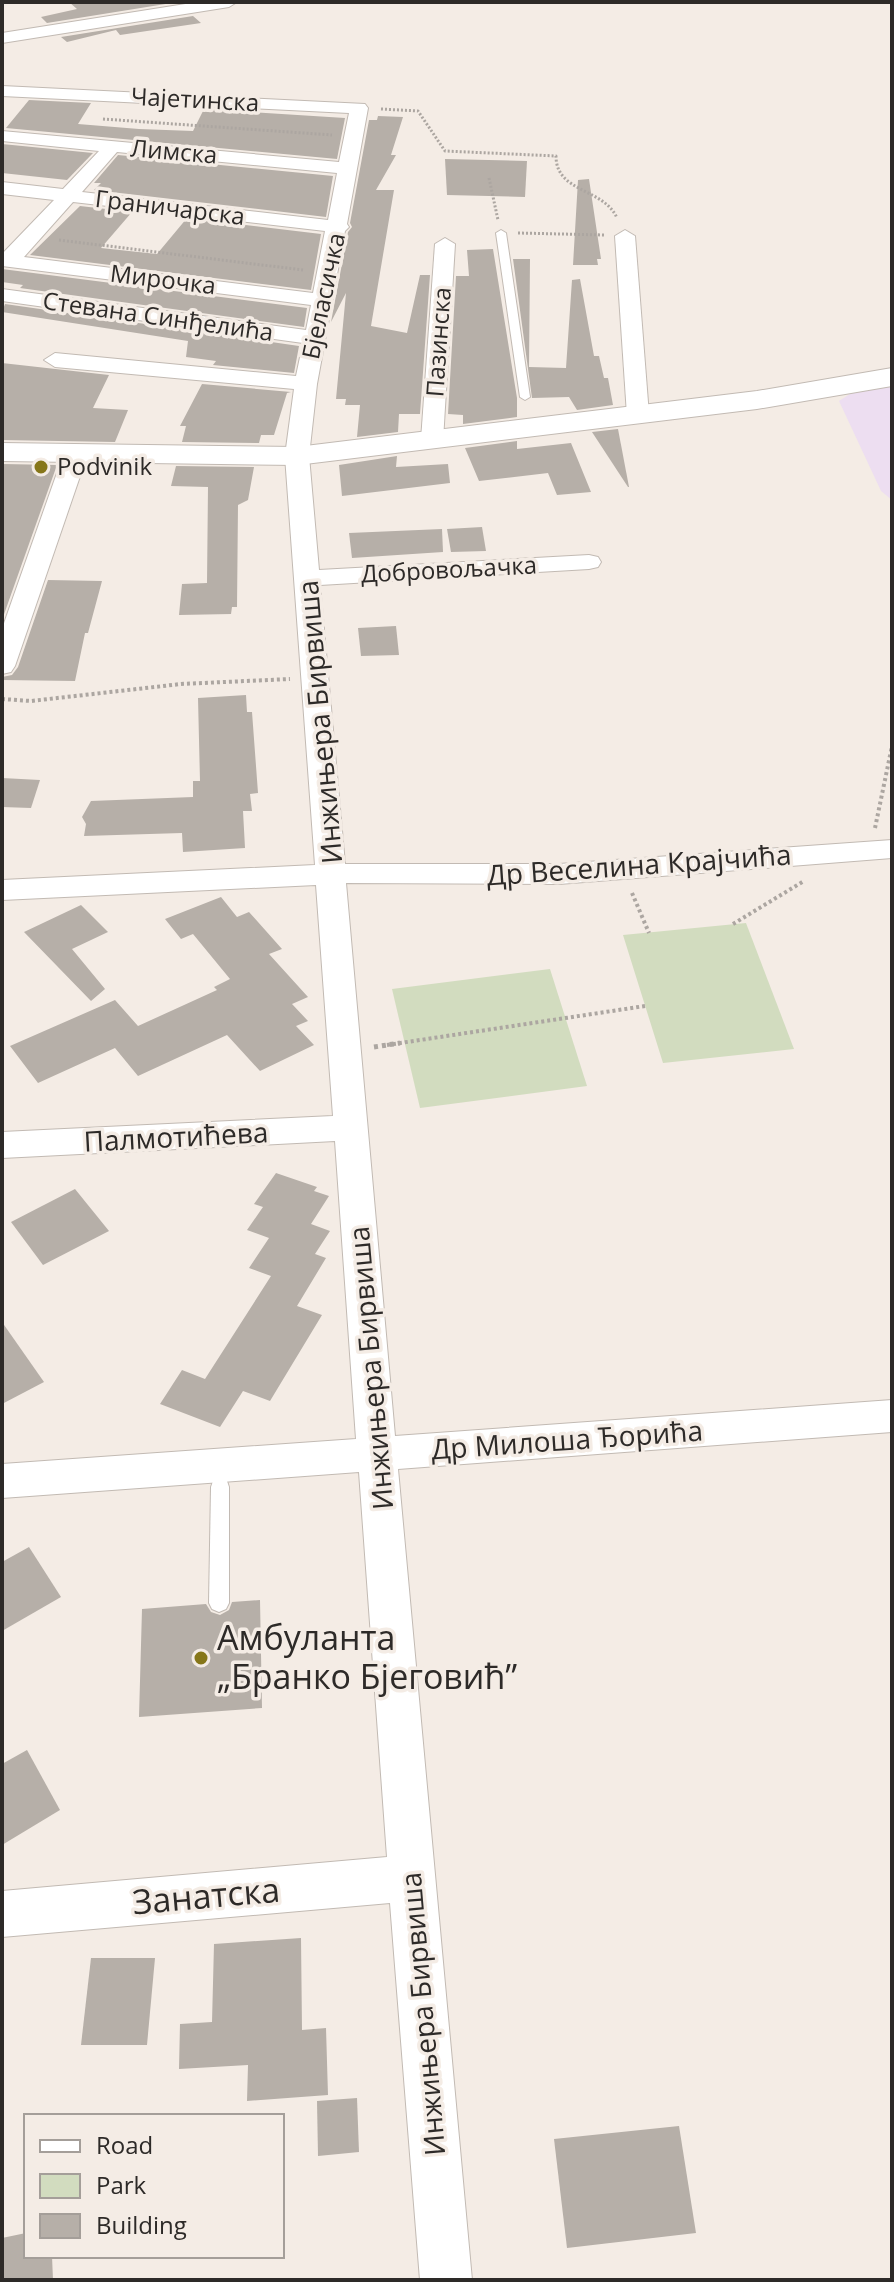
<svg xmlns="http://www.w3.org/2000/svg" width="894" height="2282" font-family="'Open Sans',sans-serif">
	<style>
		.education { fill: #eddef1 }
		.green { fill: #d2dcbf }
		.building { fill: #b6afa8 }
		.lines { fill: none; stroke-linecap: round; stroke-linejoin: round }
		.lane-casing { stroke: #c2bab3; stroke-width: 2 }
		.street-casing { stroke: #c2bab3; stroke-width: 2 }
		.secondary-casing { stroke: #c2bab3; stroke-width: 2 }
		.path-far2 { stroke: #aca6a1; stroke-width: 3; stroke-dasharray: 2 2; stroke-linecap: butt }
		.path-far1 { stroke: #aca6a1; stroke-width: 4; stroke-dasharray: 3 3; stroke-linecap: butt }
		.path { stroke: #aca6a1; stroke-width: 5; stroke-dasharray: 4 4; stroke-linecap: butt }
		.lane { fill: #fff; fill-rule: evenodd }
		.street { fill: #fff; fill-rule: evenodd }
		.secondary { fill: #fff; fill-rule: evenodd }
		.poi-dot { fill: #867619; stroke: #f4ece5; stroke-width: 3 }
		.labels { text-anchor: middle; stroke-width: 7; stroke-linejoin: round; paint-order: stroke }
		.far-street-label { font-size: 24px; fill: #2d2a28; stroke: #f4ece5 }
		.far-poi-label { font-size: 24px; fill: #2d2a28; stroke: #f4ece5; text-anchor: start }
		.street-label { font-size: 28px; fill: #2d2a28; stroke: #f4ece5 }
		.near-poi-label { font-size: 34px; fill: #2d2a28; stroke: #f4ece5; text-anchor: start }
		.near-street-label { font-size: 34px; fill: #2d2a28; stroke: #f4ece5 }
	</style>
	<rect width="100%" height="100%" fill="#f4ece5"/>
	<path class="education" d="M892 385V500L881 491 839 401 853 392Z"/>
	<g class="green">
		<path d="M746 923 794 1049 663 1063 623 935Z"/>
		<path d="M550 969 587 1086 420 1108 392 989Z"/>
	</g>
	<g class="building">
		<path d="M69 2H178L47 23 41 17 77 9Z"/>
		<path d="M193 16 201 23 120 35 116 30 67 42 61 37Z"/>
		<path d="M29 100 91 103 78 124 139 129 193 131 204 109 345 118 337 159 6 128Z"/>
		<path d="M378 116 403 117 391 155H396L376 190H394L371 326 407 333 420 275H430L420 414H399L398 432 357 437 360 405H345L346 399H336L346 293 331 322 348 232 352 227 350 223 369 120H377Z"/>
		<path d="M2 144 93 153 67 180 2 173Z"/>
		<path d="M118 155 333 176 326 217 94 190 101 183H94Z"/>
		<path d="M445 159 527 161 525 197 447 195Z"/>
		<path d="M589 179 601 259H597L598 265H573L578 180Z"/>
		<path d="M80 206 132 212 101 248 157 254 187 218 321 234 311 290 30 255Z"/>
		<path d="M493 249 517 398V417L463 424V415L448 414 456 276H469L467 250Z"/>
		<path d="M513 259H530L529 367 566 368 572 280 580 279 594 356H599L604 378H608L613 405 577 410 569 397 532 398Z"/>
		<path d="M2 269 307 308 304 327 20 288 23 285 2 282Z"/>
		<path d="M5 304 299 346 294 373 213 365 216 361 186 357 188 341 2 312Z"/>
		<path d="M2 363 109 375 93 408 128 410 115 442 2 440Z"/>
		<path d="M202 384 291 392 287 393 274 435H261L259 443 182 442 186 426H180Z"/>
		<path d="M618 429 629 487H628L592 432Z"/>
		<path d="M517 441V449L571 443 591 492 557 495 548 473 479 481 465 448Z"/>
		<path d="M397 456 396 467 448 464 450 483 342 496 339 465Z"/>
		<path d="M2 464 57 465 2 620Z"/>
		<path d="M176 466 254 467 248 500 238 505 237 607H232L231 614 179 615 182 584 207 583 208 487 171 486Z"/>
		<path d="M482 527 486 551 451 552 447 529Z"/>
		<path d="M442 529 443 552 352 558 349 533Z"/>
		<path d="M48 580 102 581 88 633H85L75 681 2 680V677L12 675 18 667Z"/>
		<path d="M396 626 399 655 361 656 358 628Z"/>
		<path d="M246 695 247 712H252L258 793 250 794 252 811H243L245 848 183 852 182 833 84 836 86 824 82 817 91 801 193 797V781H200L198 698Z"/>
		<path d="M2 778 40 780 31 808 2 807Z"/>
		<path d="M221 897 237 917 249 912 282 949 269 954 308 997 292 1004 308 1021 296 1026 314 1045 260 1071 227 1035 138 1076 115 1048 38 1083 10 1046 115 1000 138 1026 217 990 214 987 230 979 193 934 181 939 165 919Z"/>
		<path d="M81 905 108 932 72 949 105 989 91 1001 24 932Z"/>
		<path d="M276 1173 317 1187 314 1191 329 1196 311 1224 330 1231 315 1254 326 1258 297 1306 322 1315 270 1401 243 1391 220 1427 160 1404 182 1370 205 1379 271 1276 249 1268 269 1238 247 1230 263 1207 254 1204Z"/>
		<path d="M75 1189 109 1231 43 1265 11 1222Z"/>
		<path d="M2 1322 44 1382 2 1404Z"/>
		<path d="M29 1547 61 1597 2 1631V1562Z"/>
		<path d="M260 1600 262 1708 139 1717 142 1609 206 1604 211 1612 220 1615 229 1610 232 1602Z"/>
		<path d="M27 1750 60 1810 2 1845V1764Z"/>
		<path d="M301 1938 302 2030 326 2028 328 2095 247 2101 248 2065 179 2069 180 2024 212 2022 214 1944Z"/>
		<path d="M91 1958H155L147 2045H81Z"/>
		<path d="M357 2098 359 2152 318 2156 317 2101Z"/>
		<path d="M679 2126 696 2233 567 2248 554 2139Z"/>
		<path d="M26 2233V2256H52L53 2280H2V2238Z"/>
	</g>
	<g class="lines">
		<defs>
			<g id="lane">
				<path d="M501 230 506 233 530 397 525 400 520 397 496 233Z"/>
				<path d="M220 1479 227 1481 229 1487V1603L226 1609 219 1612 212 1609 209 1603 211 1487 213 1481Z"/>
			</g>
			<g id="street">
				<path d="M198 2H237L229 7 2 43V33Z"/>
				<path d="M2 86 365 104 368 108 347 224 349 227 345 231 317 384 309 456 319 570 589 555 598 557 601 562 598 567 589 569 320 585 345 864H559L892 840V858L559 884 346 883 395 1436 892 1400V1432L398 1469 472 2280H420L390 1903 2 1937V1891L387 1857 359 1472 2 1498V1464L356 1439 335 1141 2 1158V1132L333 1116 316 885 2 900V880L315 865 285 456 294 389 55 367 44 360 55 353 296 376 303 343 2 301V289L306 330 311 305 2 266V254L54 200 2 194V182L63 189 99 151 2 141V131L339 162 349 113 2 96ZM117 152 337 173 328 220 82 192ZM73 202 325 231 313 293 24 257Z"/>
				<path d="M625 230 635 236 649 415 646 420H630L627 415 615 236Z"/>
				<path d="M445 238 455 244 443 440 440 445H424L421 440 435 244Z"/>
				<path d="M76 446 84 448 88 453 15 666 11 672 2 674V629L64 453 68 448Z"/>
			</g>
			<path id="secondary" d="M892 368V386L757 409 297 465 2 461V443L297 447 757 391Z"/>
		</defs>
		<use href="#lane" class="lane-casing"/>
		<use href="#street" class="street-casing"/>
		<use href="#secondary" class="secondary-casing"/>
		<g class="path-far2">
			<path d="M381 109 418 111 445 151 556 156C556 193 604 188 617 218"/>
			<path d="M103 119 332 135"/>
			<path d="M489 178 498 220"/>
			<path d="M518 233 604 235"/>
			<path d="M59 240 303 270"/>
		</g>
		<g class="path-far1">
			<path d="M2 699 31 701 181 684 290 679"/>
			<path d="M875 828 892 746"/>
			<path d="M632 893 649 933"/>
			<path d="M733 924 804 881"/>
			<path d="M387 1045 645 1006"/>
		</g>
		<path class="path" d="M374 1047 400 1043"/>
		<use href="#lane" class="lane"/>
		<use href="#street" class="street"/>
		<use href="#secondary" class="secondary"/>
	</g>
	<g class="poi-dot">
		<circle cx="41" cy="467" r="8"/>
		<circle cx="201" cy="1658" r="8"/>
	</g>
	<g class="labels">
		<g class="far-street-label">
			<text transform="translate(195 100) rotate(3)" y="8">Чајетинска</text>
			<text transform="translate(174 152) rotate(5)" y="8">Лимска</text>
			<text transform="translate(170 208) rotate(7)" y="8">Граничарска</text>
			<text transform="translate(163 280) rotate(7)" y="8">Мирочка</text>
			<text transform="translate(324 296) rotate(-78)" y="8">Бјеласичка</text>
			<text transform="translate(158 317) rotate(8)" y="8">Стевана Синђелића</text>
			<text transform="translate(439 342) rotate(-86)" y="8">Пазинска</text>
			<text transform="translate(449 570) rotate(-3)" y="8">Добровољачка</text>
		</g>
		<g class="far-poi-label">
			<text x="57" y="475">Podvinik</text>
		</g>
		<g class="street-label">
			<text transform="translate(320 722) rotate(-95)" y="10">Инжињера Бирвиша</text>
			<text transform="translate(639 865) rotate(-4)" y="10">Др Веселина Крајчића</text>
			<text transform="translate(176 1137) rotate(-3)" y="10">Палмотићева</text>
			<text transform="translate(371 1368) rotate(-95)" y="10">Инжињера Бирвиша</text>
			<text transform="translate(567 1440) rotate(-4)" y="10">Др Милоша Ђорића</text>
			<text transform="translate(423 2014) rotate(-95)" y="10">Инжињера Бирвиша</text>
		</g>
		<g class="near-poi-label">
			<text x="217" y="1650">Амбуланта<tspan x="217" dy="39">„Бранко Бјеговић”</tspan></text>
		</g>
		<g class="near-street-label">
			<text transform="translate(206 1896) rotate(-5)" y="12">Занатска</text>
		</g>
	</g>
	<rect width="894" height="2282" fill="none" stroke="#2d2a28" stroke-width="8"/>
	<rect x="24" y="2114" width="260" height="144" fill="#f4ece5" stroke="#a49e99" stroke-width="2"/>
	<rect x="40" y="2140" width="40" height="12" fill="#ffffff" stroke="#a49e99" stroke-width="2"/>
	<text x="96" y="2154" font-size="24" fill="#2d2a28">Road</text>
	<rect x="40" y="2174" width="40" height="24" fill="#d2dcbf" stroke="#a49e99" stroke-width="2"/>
	<text x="96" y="2194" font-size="24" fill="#2d2a28">Park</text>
	<rect x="40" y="2214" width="40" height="24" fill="#b6afa8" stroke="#a49e99" stroke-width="2"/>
	<text x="96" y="2234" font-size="24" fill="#2d2a28">Building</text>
</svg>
